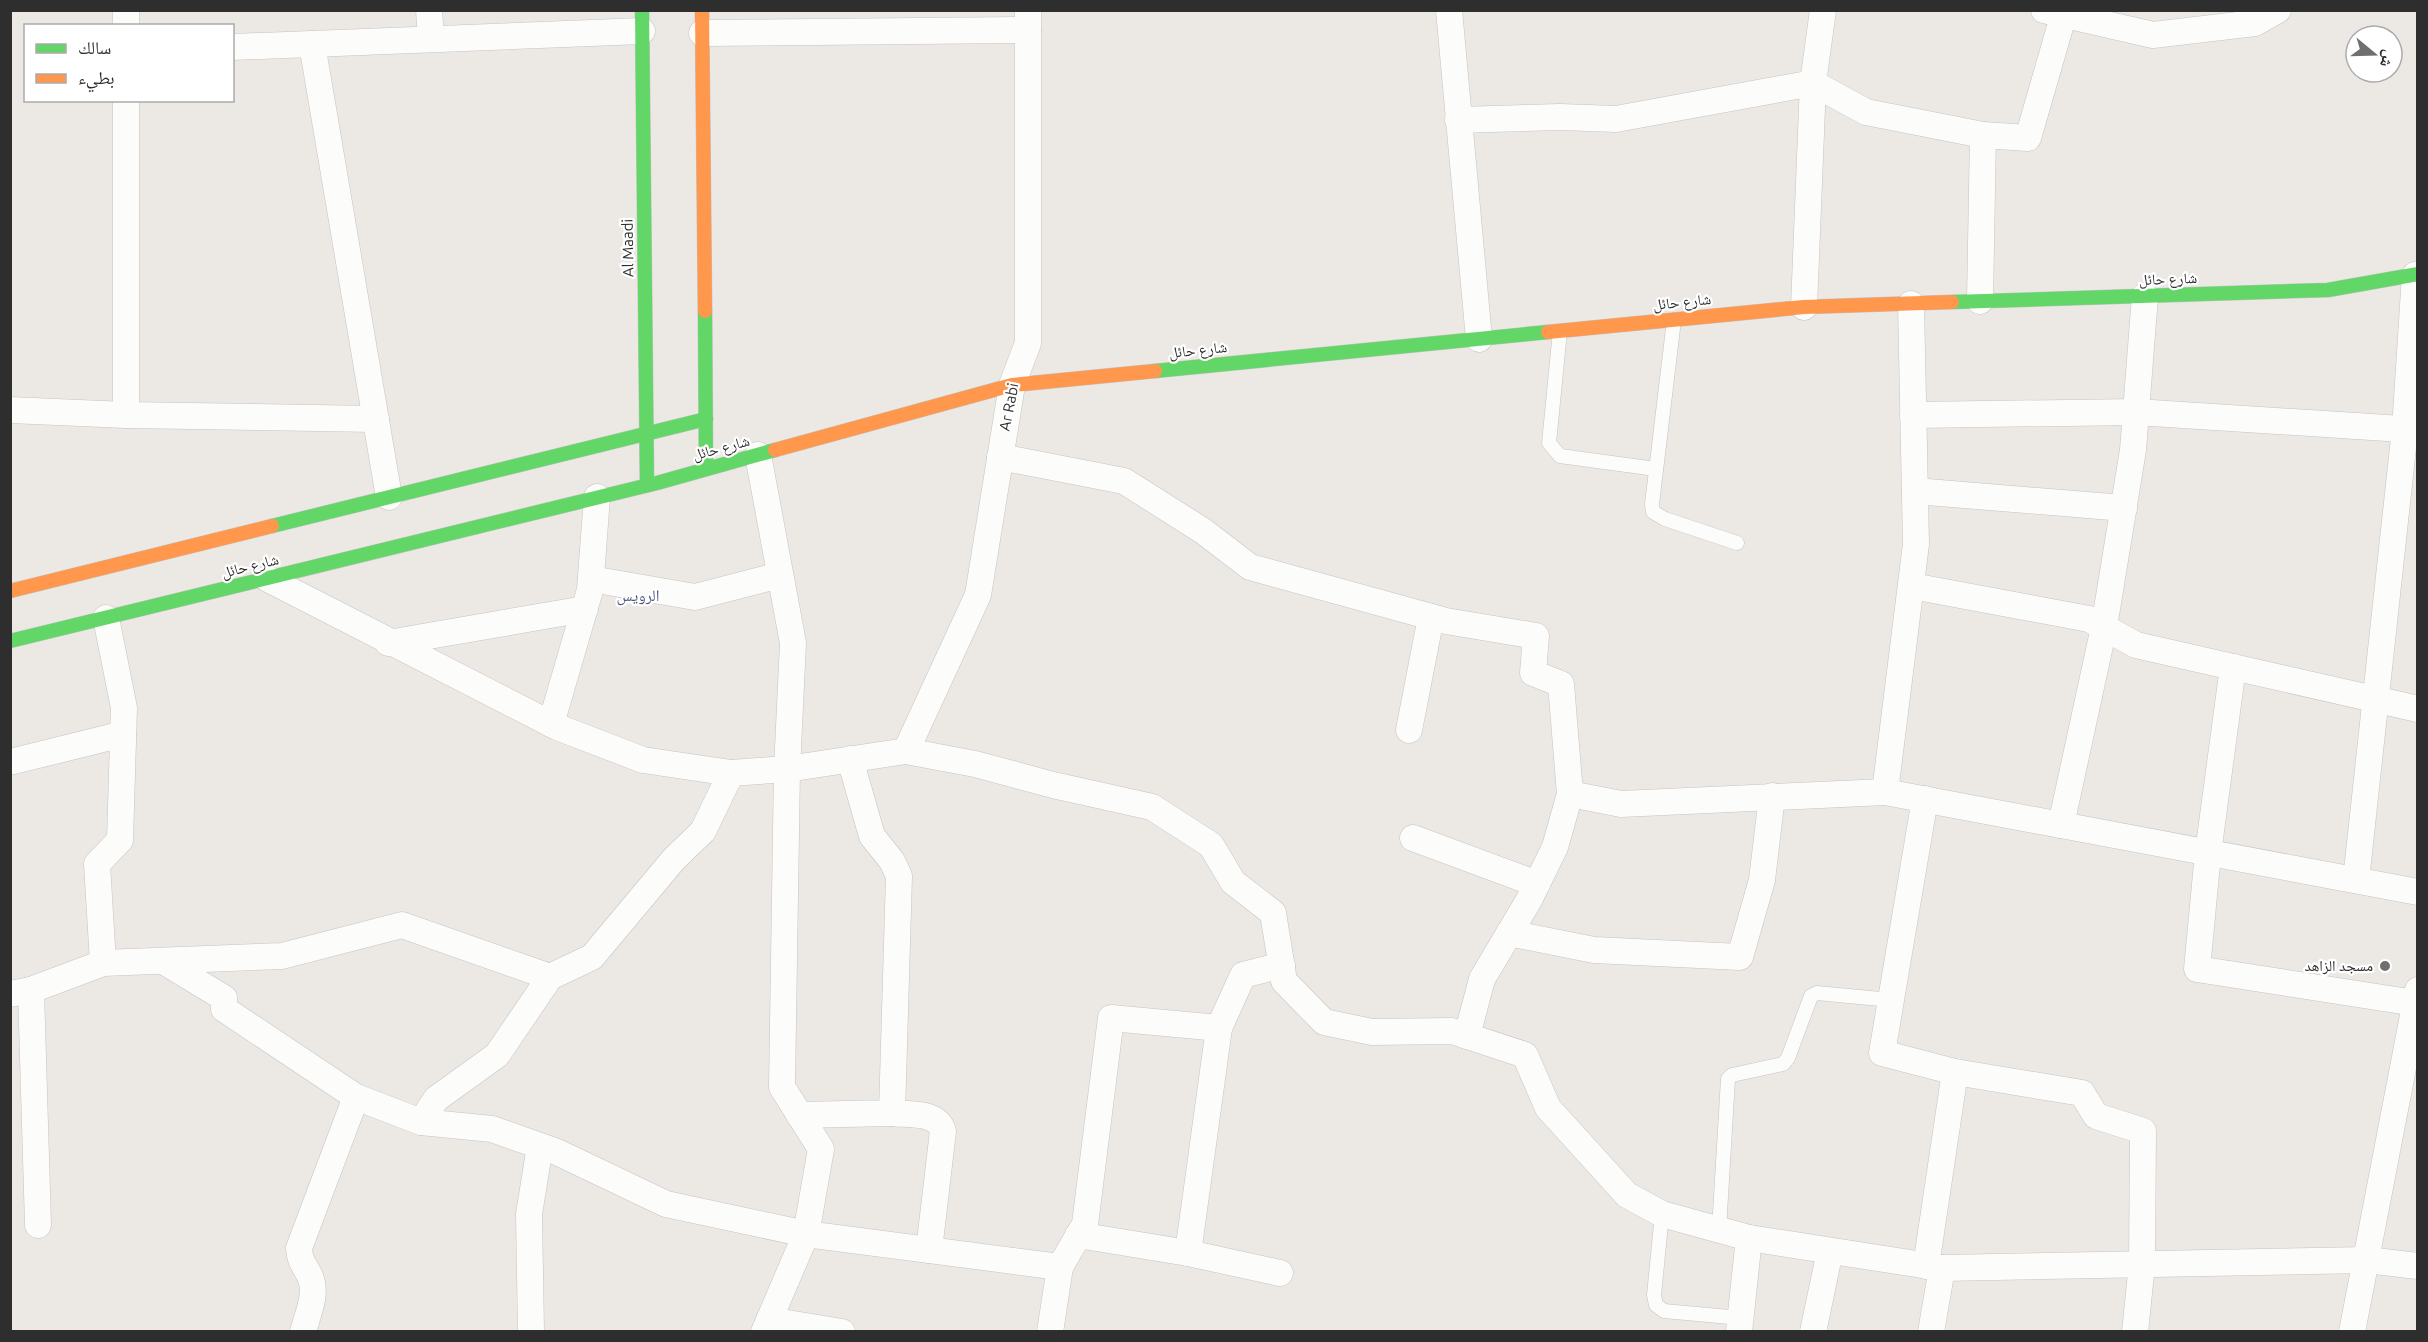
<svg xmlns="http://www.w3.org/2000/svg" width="2428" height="1342" font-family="Ubuntu,'Noto Naskh Arabic',sans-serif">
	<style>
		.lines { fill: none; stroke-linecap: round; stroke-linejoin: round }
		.lane-casing { stroke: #c5c4c5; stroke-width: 15 }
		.street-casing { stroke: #c5c4c5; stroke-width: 27 }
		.fast-casing { stroke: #c5c4c5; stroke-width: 15 }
		.slow-casing { stroke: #c5c4c5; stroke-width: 15 }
		.lane { stroke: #fcfcfb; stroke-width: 14 }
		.street { stroke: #fcfcfb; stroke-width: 26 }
		.fast { stroke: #63d668; stroke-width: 14 }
		.slow { stroke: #ff974d; stroke-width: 14 }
		.poi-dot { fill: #706f6e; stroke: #fff; stroke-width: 2 }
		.labels { text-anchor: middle; stroke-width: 4.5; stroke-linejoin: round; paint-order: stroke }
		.street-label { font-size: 15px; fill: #2e2e2e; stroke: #fff }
		.poi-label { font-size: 15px; fill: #2e2e2e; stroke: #fff; text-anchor: end }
		.neighbourhood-label { font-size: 16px; fill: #4d5680; stroke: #fff }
	</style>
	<rect width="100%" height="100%" fill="#ece8e4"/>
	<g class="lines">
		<defs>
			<g id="lane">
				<path d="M1674 320 1652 504 1653 512 1665 519 1737 543"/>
				<path d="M1560 331 1549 443 1560 456 1656 469"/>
				<path d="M1662 1214 1654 1295 1656 1305 1664 1311 1741 1318"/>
				<path d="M1719 1230 1728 1079 1732 1075 1783 1064 1788 1058 1811 996 1817 993 1891 1000"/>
			</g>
			<g id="street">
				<path d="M126 10V26"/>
				<path d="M429 10 431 39"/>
				<path d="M1449 10 1479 339"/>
				<path d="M2044 10 2153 35 2255 23 2278 10"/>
				<path d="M702 33 1028 30"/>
				<path d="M312 44 389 497"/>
				<path d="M232 47 642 31"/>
				<path d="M126 100V415"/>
				<path d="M1458 120 1560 117 1616 119 1813 83 1866 112 1983 135 2028 138 2065 10"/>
				<path d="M1980 301 1983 135"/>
				<path d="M1804 307 1813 83 1823 10"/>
				<path d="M10 410 126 415 376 419"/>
				<path d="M1913 415 2136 412 2418 430"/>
				<path d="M758 455 793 643 787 769 782 1087 821 1149 806 1234 764 1332"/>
				<path d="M1000 457 1124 481 1203 531 1250 567 1446 621 1536 636 1533 673 1561 684 1570 794 1555 847 1529 900 1482 979 1467 1036"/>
				<path d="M1915 491 2124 508"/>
				<path d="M268 579 557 727 643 760 731 773 787 769 906 751 975 764 1053 785 1152 807 1211 845 1233 882 1273 913 1284 981 1324 1022 1372 1032 1452 1031 1525 1055 1548 1108 1627 1195 1662 1214 1749 1238 1942 1268 2367 1260 2418 1266"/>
				<path d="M591 579 695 597 780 575"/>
				<path d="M1912 586 2089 619 2136 645 2418 709"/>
				<path d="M388 643 585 609"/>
				<path d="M2233 667 2208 853 2197 969 2415 1003"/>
				<path d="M551 724 590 590 597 497"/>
				<path d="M1409 730 1431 617"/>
				<path d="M906 751 978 595 1012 385 1028 343V10"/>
				<path d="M10 762 123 734"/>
				<path d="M1885 792 1916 544 1911 304"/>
				<path d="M1570 794 1621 804 1885 792 2418 892"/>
				<path d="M1925 799 1882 1053 1955 1072 2082 1093 2096 1116 2143 1131 2142 1264 2135 1332"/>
				<path d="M2061 825 2104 627 2133 450 2145 296"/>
				<path d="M1413 838 1537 884"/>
				<path d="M2356 880 2405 429 2415 275"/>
				<path d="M1509 933 1594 950 1740 957 1762 880 1772 796"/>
				<path d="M163 961 224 998V1009L356 1097 421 1122 492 1129 557 1152 666 1204 806 1234 1060 1267 1050 1332"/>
				<path d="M103 963 97 864 120 840 124 708 106 618"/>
				<path d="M31 990 38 1225"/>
				<path d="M10 994 31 990 103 963 282 956 402 925 550 977"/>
				<path d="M892 1113C909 1115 937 1111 943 1131L929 1250"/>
				<path d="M799 1115 892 1113 899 876 892 861 872 836 850 759"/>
				<path d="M421 1122 436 1099 497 1055 550 977 592 957 674 859 703 831 731 773"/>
				<path d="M1078 1235 1188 1253 1280 1273"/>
				<path d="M1188 1253 1219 1028 1243 975 1282 965"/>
				<path d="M1926 1266 1955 1072"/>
				<path d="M1060 1267 1085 1224 1111 1018 1219 1028"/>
				<path d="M769 1320 842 1332"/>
				<path d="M303 1332C307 1316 317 1295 311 1279 306 1265 300 1265 299 1248L356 1097"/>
				<path d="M531 1332 529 1214 540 1146"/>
				<path d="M1739 1332 1749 1238"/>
				<path d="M1813 1332 1830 1251"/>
				<path d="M1931 1332 1942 1268"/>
				<path d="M2352 1332 2418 990"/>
			</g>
			<g id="fast">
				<path d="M642 10 647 485"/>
				<path d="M1952 302 2328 290 2418 274"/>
				<path d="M705 311 706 469"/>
				<path d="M1155 371 1548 332"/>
				<path d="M272 526 706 419"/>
				<path d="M10 641 657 483 775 450"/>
			</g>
			<g id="slow">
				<path d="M702 10 705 311"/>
				<path d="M1548 332 1804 307 1952 302"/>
				<path d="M775 450 1012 385 1155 371"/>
				<path d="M10 591 272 526"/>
			</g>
		</defs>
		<use href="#lane" class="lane-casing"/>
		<use href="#street" class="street-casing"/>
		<use href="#fast" class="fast-casing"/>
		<use href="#slow" class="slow-casing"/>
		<use href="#lane" class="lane"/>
		<use href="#street" class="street"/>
		<use href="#fast" class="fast"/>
		<use href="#slow" class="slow"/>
	</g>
	<circle class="poi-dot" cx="2385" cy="966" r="6"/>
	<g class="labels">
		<g class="street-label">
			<text transform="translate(628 248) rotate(-91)" y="5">Al Maadi</text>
			<text transform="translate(2168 279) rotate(-2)" y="5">شارع حائل</text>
			<text transform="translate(1682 302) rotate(-6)" y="5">شارع حائل</text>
			<text transform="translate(1198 350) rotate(-6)" y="5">شارع حائل</text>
			<text transform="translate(1009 407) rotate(-79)" y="5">Ar Rabi</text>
			<text transform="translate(721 448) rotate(-15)" y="5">شارع حائل</text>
			<text transform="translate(250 566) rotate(-14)" y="5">شارع حائل</text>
		</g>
		<g class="poi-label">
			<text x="2373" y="971">مسجد الزاهد</text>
		</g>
		<g class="neighbourhood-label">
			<text x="638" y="601">الرويس</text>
		</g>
	</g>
	<rect width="2428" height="1342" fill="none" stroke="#2e2e2e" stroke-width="24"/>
	<rect x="24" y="24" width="210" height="78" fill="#ffffff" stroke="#ababab" stroke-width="1.5"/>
	<rect x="36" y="44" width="30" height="9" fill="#63d668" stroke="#ababab" stroke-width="1.5"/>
	<text x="78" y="54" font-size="18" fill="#2e2e2e">سالك</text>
	<rect x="36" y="74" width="30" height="9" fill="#ff974d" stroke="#ababab" stroke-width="1.5"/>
	<text x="78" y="84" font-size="18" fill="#2e2e2e">بطيء</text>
	<g transform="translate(2374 54) rotate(109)"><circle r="28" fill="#ffffff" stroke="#ababab" stroke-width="1.5"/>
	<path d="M0-4.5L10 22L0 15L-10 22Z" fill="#706f6e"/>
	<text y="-9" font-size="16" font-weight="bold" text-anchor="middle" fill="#2e2e2e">ش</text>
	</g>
</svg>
